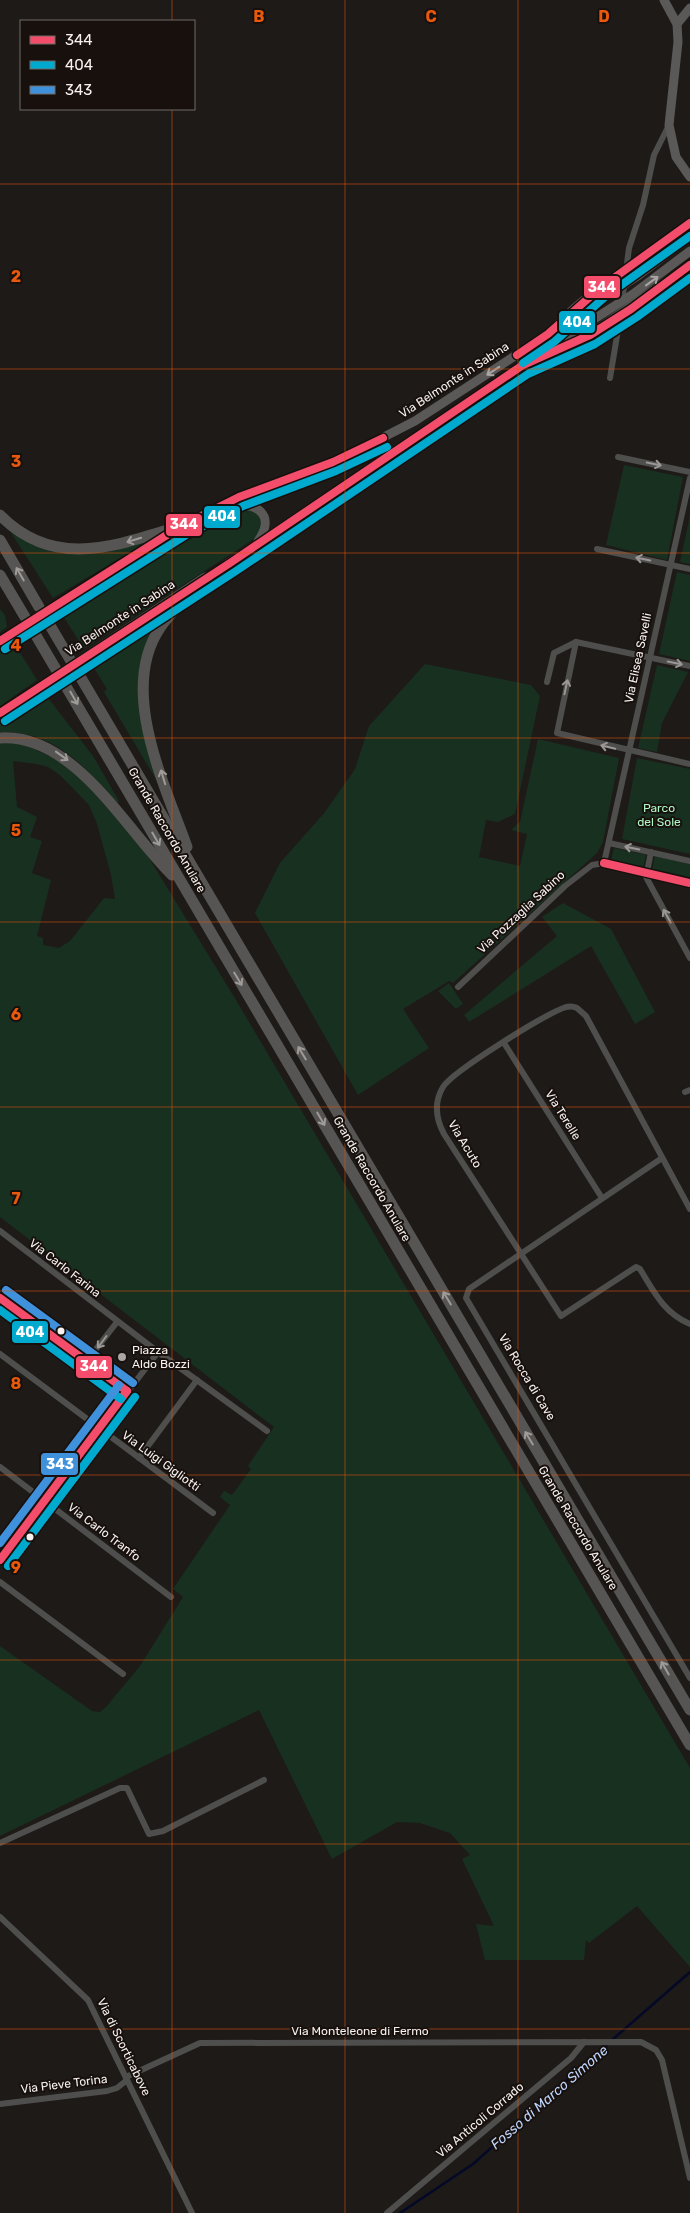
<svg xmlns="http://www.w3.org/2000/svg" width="690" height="2213" font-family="Rubik,sans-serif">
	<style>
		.green { fill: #183020; fill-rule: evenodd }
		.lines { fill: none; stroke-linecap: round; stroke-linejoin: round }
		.stream { stroke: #030927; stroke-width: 2.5 }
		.street { stroke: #4e4e4d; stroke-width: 6 }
		.secondary { stroke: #5a5958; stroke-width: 9 }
		.highway { stroke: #565553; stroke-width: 11 }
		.bus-1-casing { stroke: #17100d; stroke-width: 11 }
		.bus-2-casing { stroke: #17100d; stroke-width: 11 }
		.bus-3-casing { stroke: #17100d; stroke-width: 11 }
		.bus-1 { stroke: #f44d6c; stroke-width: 8 }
		.bus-2 { stroke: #00a9ce; stroke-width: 8 }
		.bus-3 { stroke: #4091dc; stroke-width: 8 }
		.oneway { stroke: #a8a5a3 }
		.oneway2 { stroke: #9a9795 }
		.oneway3 { stroke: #9e9b99 }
		.grid { fill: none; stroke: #e8590c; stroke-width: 1; stroke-opacity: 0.55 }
		.bus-dot { fill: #f6f1ee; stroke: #17100d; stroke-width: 2 }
		.poi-dot { fill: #aaa6a3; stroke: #17100d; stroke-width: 2 }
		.labels { text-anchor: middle; stroke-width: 4; stroke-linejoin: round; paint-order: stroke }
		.street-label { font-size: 12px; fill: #f6f1ee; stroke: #17100d }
		.park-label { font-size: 12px; fill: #aef8c4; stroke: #17100d }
		.poi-label { font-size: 12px; fill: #f6f1ee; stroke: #17100d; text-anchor: start }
		.water-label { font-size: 14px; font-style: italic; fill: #bdd5fd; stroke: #17100d }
		.grid-label { font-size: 16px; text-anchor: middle; font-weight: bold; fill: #e8590c; stroke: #17100d; stroke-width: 4; stroke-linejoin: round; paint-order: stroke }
		.line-badge { stroke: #17100d; stroke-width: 2 }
		.badge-label { font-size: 14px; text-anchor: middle; font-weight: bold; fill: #fff }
	</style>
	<rect width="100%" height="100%" fill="#1e1a18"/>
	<g class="green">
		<path d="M624 465 683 477 667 560 606 545Z"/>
		<path d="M238 507 258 512 263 524 257 537 84 649 58 608 161 545Z"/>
		<path d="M690 515V564L680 562Z"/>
		<path d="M8 528 88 553 113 551 150 540 53 598Z"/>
		<path d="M677 572 690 575V661L659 654Z"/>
		<path d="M177 602 140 671 160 786 104 692 107 689 89 660Z"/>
		<path d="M0 609 5 615 7 627 0 632Z"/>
		<path d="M11 638 37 680 0 706V645Z"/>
		<path d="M425 664 531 685 540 696 515 814 498 822 486 820 479 857 520 866 527 834 511 830 520 822 538 739 619 758 603 842 597 853 453 983 449 981 403 1009 429 1048 358 1095 255 913 280 863 325 812 355 769 369 726Z"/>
		<path d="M657 665 688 672 662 723 657 752 638 748Z"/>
		<path d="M42 690 93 756 119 801 117 803C82 764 57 732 0 732V718Z"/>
		<path d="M0 742H20L70 766 141 845 236 1000 690 1768V1967L637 1906 589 1943 586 1940 584 1960H485L476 1924 494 1926 462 1859 470 1855 450 1833 420 1823 397 1822 332 1859 259 1710 0 1836V1646L92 1711 100 1712 106 1707 140 1666 183 1597 173 1589 230 1505 220 1497 224 1491 232 1495 251 1469 248 1466 274 1427 0 1217ZM13 761 37 764 48 767 60 775 89 805 97 824 111 875 115 899 104 898 70 941 59 948 43 945V938L37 936 51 880 32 873 42 841 30 837 37 817 17 807Z"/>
		<path d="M637 758 690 769V854L622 839Z"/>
		<path d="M614 848 646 855 643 868 611 861Z"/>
		<path d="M655 856 690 864V879L652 870Z"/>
		<path d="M563 903 611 929 655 1012 635 1024 591 946 469 1022 464 1015 557 936 542 917Z"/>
		<path d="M449 983 463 1004 456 1009 438 991Z"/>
	</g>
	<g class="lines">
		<g class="stream">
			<path d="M612 2040 690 1972"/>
			<path d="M400 2213 473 2164 608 2044"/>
		</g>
		<g class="street">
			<path d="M622 302 629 248 643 205 654 155 669 125"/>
			<path d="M610 378 621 312"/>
			<path d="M618 457 690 472"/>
			<path d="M597 549 690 569"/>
			<path d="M576 642 557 733 690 764"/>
			<path d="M576 642 690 666"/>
			<path d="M547 682 554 653 576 642"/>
			<path d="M609 843 690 861"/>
			<path d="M651 852 646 877 690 958"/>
			<path d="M604 863 690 478"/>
			<path d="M458 987 565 886 592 865 604 863 690 883"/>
			<path d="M504 1043 602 1198"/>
			<path d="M685 1092 690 1090"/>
			<path d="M662 1158 469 1289 466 1298 690 1678"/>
			<path d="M690 1209 586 1016 577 1008C573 1006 570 1006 566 1007 547 1013 453 1071 443 1087 434 1102 436 1119 444 1134L561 1316 636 1267 640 1269C654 1292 664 1313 690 1324"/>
			<path d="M0 1231 158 1352 267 1431"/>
			<path d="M0 1298 127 1391"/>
			<path d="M0 1354 213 1513"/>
			<path d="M86 1362 117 1322"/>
			<path d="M139 1458 197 1380"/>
			<path d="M0 1467 171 1597"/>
			<path d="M0 1560 158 1352"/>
			<path d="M0 1582 123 1674"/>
			<path d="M0 1843 120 1788H127L149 1834 163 1831 264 1780"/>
			<path d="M0 1917 88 2000 192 2213"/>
			<path d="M126 2077 200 2043 641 2042 656 2050 662 2060 690 2178"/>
			<path d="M0 2104 107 2091 117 2088 127 2080"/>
			<path d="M387 2213 571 2058 584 2042"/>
		</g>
		<g class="secondary">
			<path d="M664 0 677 24 678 42 669 125 676 157 690 177"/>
			<path d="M677 24 690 8"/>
			<path d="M559 323C597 283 648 260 690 223"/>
			<path d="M537 360 582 340 690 265"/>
			<path d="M226 506C253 500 278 513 258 541"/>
			<path d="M224 566 523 365 633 294 690 251"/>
			<path d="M0 641 181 526 245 494 341 459 415 421 639 275 690 236"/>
			<path d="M0 713 205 577"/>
		</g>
		<g class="highway">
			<path d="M0 515C55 571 117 545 181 526"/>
			<path d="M0 540 39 607"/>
			<path d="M0 575 25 617"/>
			<path d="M45 617 690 1710"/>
			<path d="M31 627 690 1745"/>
			<path d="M0 738C74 733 125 829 172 875"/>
			<path d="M187 847C165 785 118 690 160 628 177 602 206 583 230 563"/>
		</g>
		<defs>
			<g id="bus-1">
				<path d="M517 355 548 334 600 288 690 223"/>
				<path d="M0 641 181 526 239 497 333 462 383 438"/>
				<path d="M0 713 230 563 523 365 590 335 631 309 690 265"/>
				<path d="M604 863 690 883"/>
				<path d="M0 1298 127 1391"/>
				<path d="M0 1560 127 1391"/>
			</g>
			<g id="bus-2">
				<path d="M523 363 554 342 606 296 690 236"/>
				<path d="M5 649 186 535 243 506 336 471 387 447"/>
				<path d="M5 721 236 571 528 374 595 344 637 317 690 278"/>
				<path d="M0 1310 121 1399"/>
				<path d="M8 1566 135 1397"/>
			</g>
			<g id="bus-3">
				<path d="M6 1290 133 1383"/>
				<path d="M0 1543 119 1385"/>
			</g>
		</defs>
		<use href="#bus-1" class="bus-1-casing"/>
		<use href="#bus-2" class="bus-2-casing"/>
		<use href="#bus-3" class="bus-3-casing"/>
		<use href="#bus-1" class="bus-1"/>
		<use href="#bus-2" class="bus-2"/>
		<use href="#bus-3" class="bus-3"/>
	</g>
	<defs><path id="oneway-shaft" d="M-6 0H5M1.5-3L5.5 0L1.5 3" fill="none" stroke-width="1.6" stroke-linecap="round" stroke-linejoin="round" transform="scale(1.25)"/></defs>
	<g class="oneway">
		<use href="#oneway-shaft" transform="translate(652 281) rotate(-36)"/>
		<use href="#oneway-shaft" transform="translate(493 371) rotate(147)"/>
	</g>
	<g class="oneway2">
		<use href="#oneway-shaft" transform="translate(654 464) rotate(12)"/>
		<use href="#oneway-shaft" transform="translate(643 559) rotate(-168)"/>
		<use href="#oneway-shaft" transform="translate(675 663) rotate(12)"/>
		<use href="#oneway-shaft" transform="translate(566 687) rotate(-78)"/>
		<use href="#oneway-shaft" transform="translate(608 747) rotate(-167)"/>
		<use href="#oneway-shaft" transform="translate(632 848) rotate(-168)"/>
		<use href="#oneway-shaft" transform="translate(667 916) rotate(-119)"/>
		<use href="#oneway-shaft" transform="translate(102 1342) rotate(127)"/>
	</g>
	<g class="oneway3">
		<use href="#oneway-shaft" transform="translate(134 540) rotate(163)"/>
		<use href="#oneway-shaft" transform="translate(20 574) rotate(-120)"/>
		<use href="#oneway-shaft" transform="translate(74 698) rotate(60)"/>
		<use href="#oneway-shaft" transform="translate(62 756) rotate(36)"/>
		<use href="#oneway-shaft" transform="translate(163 777) rotate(-107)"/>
		<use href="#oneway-shaft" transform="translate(156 839) rotate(60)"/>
		<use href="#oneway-shaft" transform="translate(238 979) rotate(59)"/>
		<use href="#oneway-shaft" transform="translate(302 1053) rotate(-121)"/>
		<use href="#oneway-shaft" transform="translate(321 1119) rotate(60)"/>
		<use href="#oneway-shaft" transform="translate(447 1298) rotate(-121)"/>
		<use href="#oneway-shaft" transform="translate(529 1438) rotate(-121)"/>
		<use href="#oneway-shaft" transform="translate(665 1668) rotate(-120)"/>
	</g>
	<path class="grid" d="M172 0V21M345 0V2213M518 0V2213M172 109V2213M0 184H690M0 369H690M0 553H690M0 738H690M0 922H690M0 1107H690M0 1291H690M0 1475H690M0 1660H690M0 1844H690M0 2029H690"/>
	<g class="bus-dot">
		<circle cx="61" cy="1331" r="4.5"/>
		<circle cx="30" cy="1537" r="4.5"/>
	</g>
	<circle class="poi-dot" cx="122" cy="1357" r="5"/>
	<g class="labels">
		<g class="street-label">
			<text transform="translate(454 380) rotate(-33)" y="4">Via Belmonte in Sabina</text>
			<text transform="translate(120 618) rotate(-33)" y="4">Via Belmonte in Sabina</text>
			<text transform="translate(638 658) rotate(-78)" y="4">Via Elisea Savelli</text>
			<text transform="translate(167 830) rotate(60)" y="4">Grande Raccordo Anulare</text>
			<text transform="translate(521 912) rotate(-43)" y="4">Via Pozzaglia Sabino</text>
			<text transform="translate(563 1115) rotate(58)" y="4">Via Terelle</text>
			<text transform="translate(465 1144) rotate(59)" y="4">Via Acuto</text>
			<text transform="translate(372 1179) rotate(60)" y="4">Grande Raccordo Anulare</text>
			<text transform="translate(65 1268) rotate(38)" y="4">Via Carlo Farina</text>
			<text transform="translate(527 1377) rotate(59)" y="4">Via Rocca di Cave</text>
			<text transform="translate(161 1461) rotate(36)" y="4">Via Luigi Gigliotti</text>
			<text transform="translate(578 1528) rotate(59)" y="4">Grande Raccordo Anulare</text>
			<text transform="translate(104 1532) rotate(37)" y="4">Via Carlo Tranfo</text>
			<text x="360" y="2035">Via Monteleone di Fermo</text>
			<text transform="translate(124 2047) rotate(64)" y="4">Via di Scorticabove</text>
			<text transform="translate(64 2084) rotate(-7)" y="4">Via Pieve Torina</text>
			<text transform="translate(480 2120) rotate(-40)" y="4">Via Anticoli Corrado</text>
		</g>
		<g class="park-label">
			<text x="659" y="812">Parco<tspan x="659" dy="14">del Sole</tspan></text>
		</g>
		<g class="poi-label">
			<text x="132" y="1354">Piazza<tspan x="132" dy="14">Aldo Bozzi</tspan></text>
		</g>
		<g class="water-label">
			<text transform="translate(549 2097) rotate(-41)" y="5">Fosso di Marco Simone</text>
		</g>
	</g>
	<g class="grid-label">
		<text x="259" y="22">B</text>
		<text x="431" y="22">C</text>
		<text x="604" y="22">D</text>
		<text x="16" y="282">2</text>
		<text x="16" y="467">3</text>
		<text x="16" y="651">4</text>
		<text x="16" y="836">5</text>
		<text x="16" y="1020">6</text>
		<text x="16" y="1204">7</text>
		<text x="16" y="1389">8</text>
		<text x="16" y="1573">9</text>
	</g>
	<g class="line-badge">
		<rect x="583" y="275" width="38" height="24" rx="5" fill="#f44d6c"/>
		<rect x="558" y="310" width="38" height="24" rx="5" fill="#00a9ce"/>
		<rect x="203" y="505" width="38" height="24" rx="5" fill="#00a9ce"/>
		<rect x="165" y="513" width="38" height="24" rx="5" fill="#f44d6c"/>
		<rect x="11" y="1320" width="38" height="24" rx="5" fill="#00a9ce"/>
		<rect x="75" y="1355" width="38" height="24" rx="5" fill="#f44d6c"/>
		<rect x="40" y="1452" width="39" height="24" rx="5" fill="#4091dc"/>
	</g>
	<g class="badge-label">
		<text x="602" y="292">344</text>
		<text x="577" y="327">404</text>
		<text x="222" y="521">404</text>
		<text x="184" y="529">344</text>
		<text x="30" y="1337">404</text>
		<text x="94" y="1371">344</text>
		<text x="60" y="1469">343</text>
	</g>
	<rect x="20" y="20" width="175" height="90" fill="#17100d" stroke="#706a67"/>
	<rect x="30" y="36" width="25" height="8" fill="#f44d6c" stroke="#706a67"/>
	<text x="65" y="45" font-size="15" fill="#f6f1ee">344</text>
	<rect x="30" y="61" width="25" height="8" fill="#00a9ce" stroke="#706a67"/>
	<text x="65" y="70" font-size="15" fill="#f6f1ee">404</text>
	<rect x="30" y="86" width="25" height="8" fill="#4091dc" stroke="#706a67"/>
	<text x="65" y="95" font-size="15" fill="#f6f1ee">343</text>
</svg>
